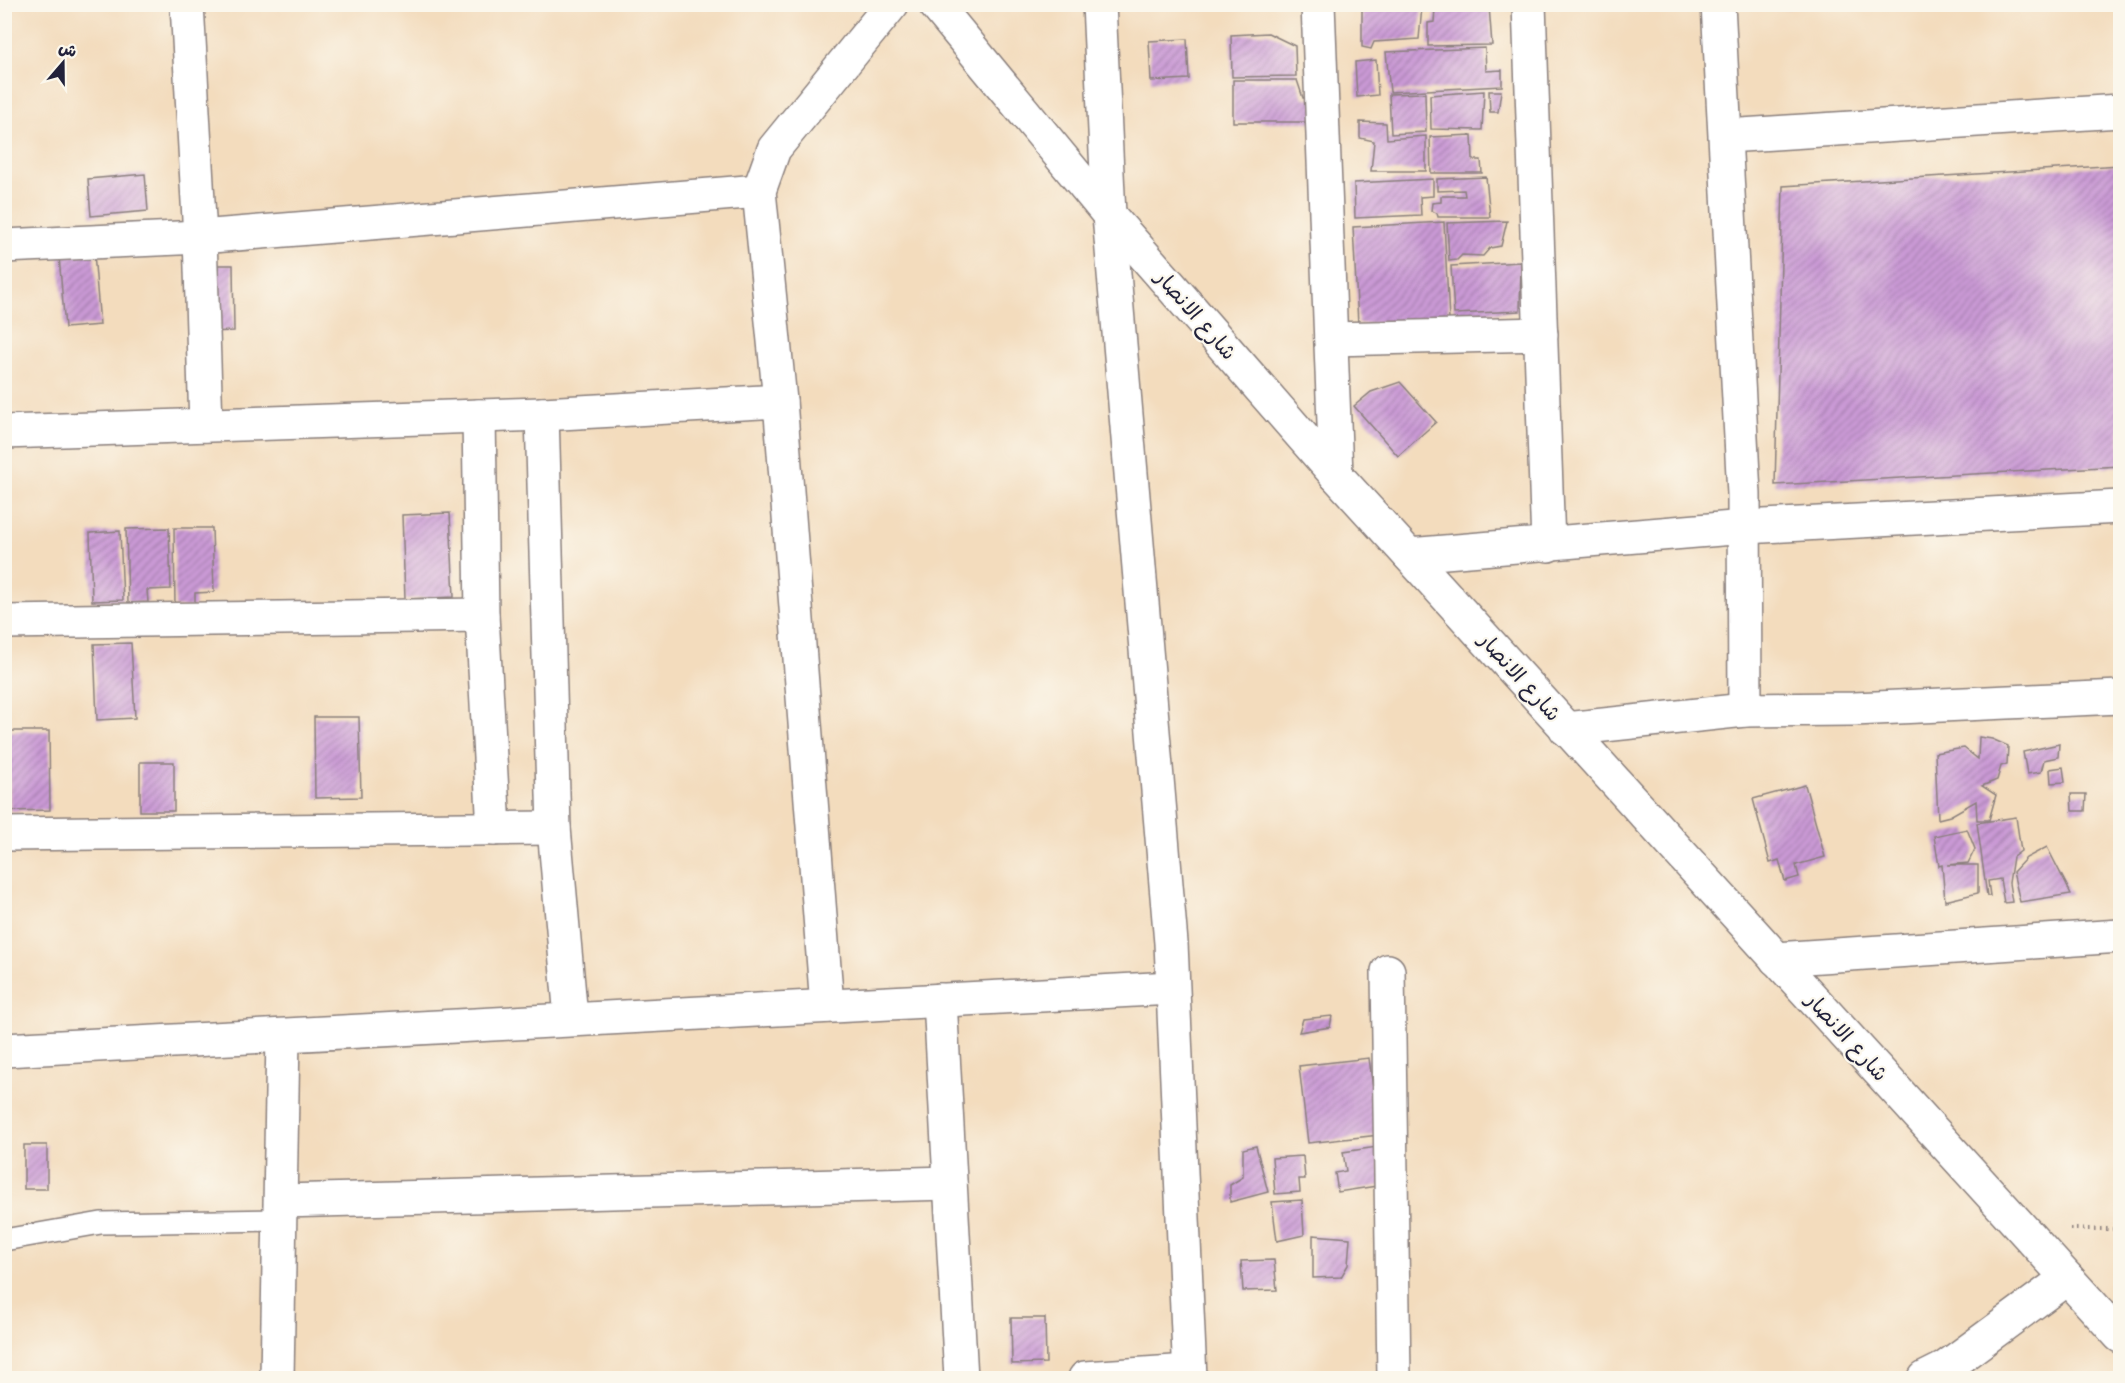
<svg xmlns="http://www.w3.org/2000/svg" width="2125" height="1383" font-family="'Shantell Sans','Playpen Sans Arabic',sans-serif">
	<style>
		.building { fill: url(#building-hatch) }
		.lines { fill: none; stroke-linecap: round; stroke-linejoin: round }
		.lane-casing { stroke: #8a7f7c; stroke-width: 24 }
		.street-casing { stroke: #8a7f7c; stroke-width: 36 }
		.secondary-casing { stroke: #8a7f7c; stroke-width: 36 }
		.path { stroke: #8a7f7c; stroke-width: 4; stroke-dasharray: 1.5 4.5; stroke-linecap: butt }
		.lane { stroke: #fff; stroke-width: 21 }
		.street { stroke: #fff; stroke-width: 33 }
		.secondary { stroke: #fff; stroke-width: 33 }
		.labels { text-anchor: middle; stroke-width: 4.5; stroke-linejoin: round; paint-order: stroke }
		.street-label { font-size: 21px; fill: #22223b; stroke: #fbf7ec }
	</style>
	<defs>
		<pattern id="building-hatch" width="6" height="6" patternUnits="userSpaceOnUse" patternTransform="scale(1.5)"><rect width="6" height="6" fill="#ca9ad5"/><path d="M-1 1l2-2M0 6l6-6M5 7l2-2" fill="none" stroke="#a47dae"/></pattern>
	</defs>
	<rect width="100%" height="100%" fill="#fbf7ec"/>
	<filter id="ink" filterUnits="userSpaceOnUse"><feTurbulence type="fractalNoise" baseFrequency=".0167" numOctaves="2"/><feDisplacementMap in="SourceGraphic" scale="12" xChannelSelector="R" yChannelSelector="G"/><feConvolveMatrix kernelMatrix="1 2 1 2 8 2 1 2 1" color-interpolation-filters="sRGB"/></filter>
	<filter id="wash" filterUnits="userSpaceOnUse"><feTurbulence type="fractalNoise" baseFrequency=".008" numOctaves="4" result="noise"/><feDisplacementMap in="SourceGraphic" scale="24" xChannelSelector="R" yChannelSelector="G"/><feGaussianBlur stdDeviation="1.35" result="paint"/><feColorMatrix in="noise" values="0 0 0 0 0 0 0 0 0 0 0 0 0 0 0 0 0 1.4 0 .05"/><feComposite in="paint" operator="in"/></filter>
	<g filter="url(#wash)">
		<rect width="100%" height="100%" fill="#f3dcbd"/>
		<g id="blocks">
			<g class="building">
				<path d="M1172 4H1195L1194 7 1172 8Z"/>
				<path d="M1757 4H1791L1790 9H1757Z"/>
				<path d="M1489 6 1492 45 1428 46V23L1434 22 1435 8Z"/>
				<path d="M1422 7 1419 39 1374 42 1371 49 1362 47V9Z"/>
				<path d="M1268 33 1295 46 1296 76 1232 77 1231 35Z"/>
				<path d="M1187 39 1189 79 1151 81 1149 41Z"/>
				<path d="M1485 48 1486 71 1502 70V86L1390 92 1386 52Z"/>
				<path d="M1376 60 1378 95 1357 97 1355 62Z"/>
				<path d="M1233 80H1297L1303 98H1314L1315 122H1233Z"/>
				<path d="M1484 91 1482 130 1431 129 1430 95Z"/>
				<path d="M1489 91H1501L1498 112H1490Z"/>
				<path d="M1425 93 1426 132 1391 134 1389 94Z"/>
				<path d="M1360 122 1386 123 1387 139 1426 136V171H1371L1374 141 1360 138Z"/>
				<path d="M1472 135 1473 160H1481L1482 173H1431L1430 137Z"/>
				<path d="M2120 165V466L1775 485 1783 186Z"/>
				<path d="M145 174 148 211 91 216 88 179Z"/>
				<path d="M1486 177 1490 217H1438L1437 213 1431 211 1432 203 1441 202V196H1465L1464 190 1437 191V179Z"/>
				<path d="M1433 179V196L1420 197 1421 215 1355 218 1354 183Z"/>
				<path d="M1507 221 1501 246 1490 248 1483 256 1462 255 1457 260 1449 261 1447 223Z"/>
				<path d="M1444 222 1449 320 1358 324 1353 227Z"/>
				<path d="M94 253 100 325 65 328 59 256Z"/>
				<path d="M1521 262 1520 311 1454 314 1451 266Z"/>
				<path d="M204 265H233L234 331 206 332Z"/>
				<path d="M1400 382 1436 422 1398 456 1354 406 1371 392Z"/>
				<path d="M450 513 454 597 405 599 402 515Z"/>
				<path d="M169 528 171 589 147 590 148 602 128 603 126 529Z"/>
				<path d="M174 528H212L214 592 195 593V607H175Z"/>
				<path d="M120 531 123 600 92 601 90 533Z"/>
				<path d="M131 643 135 718 97 720 94 644Z"/>
				<path d="M314 717H359L361 797 315 798Z"/>
				<path d="M8 731H49L50 810 10 811Z"/>
				<path d="M1979 737 1992 739 2008 746 2007 764 2001 766 1997 780 1982 786 1996 795 1989 820H1977L1976 801 1950 816 1938 819 1935 753 1964 748 1978 759Z"/>
				<path d="M2059 744 2058 757 2044 760 2041 772 2027 774 2023 752Z"/>
				<rect x="140" y="762" width="34" height="49"/>
				<path d="M2063 767 2065 782 2051 783 2050 769Z"/>
				<path d="M1805 785 1825 857 1796 865 1799 877 1785 881 1779 860 1770 863 1753 799Z"/>
				<path d="M2071 794H2086L2085 811H2072Z"/>
				<path d="M2016 817 2021 851 2013 857 2009 883 2012 902 2004 903 2000 879 1988 881 1990 896H1987L1977 823Z"/>
				<path d="M1967 829 1975 849 1968 863 1947 865H1978V893L1945 901 1942 865 1939 866 1934 836Z"/>
				<path d="M2047 847 2071 894 2020 902 2013 872 2026 858Z"/>
				<path d="M1332 1016 1330 1027 1299 1032 1303 1019Z"/>
				<path d="M1369 1058 1379 1135 1308 1143 1299 1066Z"/>
				<rect x="24" y="1145" width="23" height="44"/>
				<path d="M1256 1146 1268 1192 1230 1202V1185L1243 1177V1149Z"/>
				<path d="M1377 1147 1383 1185 1338 1192 1335 1173 1346 1171 1343 1152Z"/>
				<path d="M1303 1156 1305 1179H1299L1300 1192 1275 1194 1272 1158Z"/>
				<path d="M1302 1200 1304 1235 1277 1241 1272 1202Z"/>
				<path d="M1313 1235 1350 1238 1348 1265 1341 1277 1313 1278Z"/>
				<path d="M1274 1260 1277 1290 1243 1291 1241 1261Z"/>
				<path d="M1011 1318H1045L1046 1363 1012 1364Z"/>
			</g>
		</g>
	</g>
	<g filter="url(#ink)">
		<use href="#blocks" fill-opacity="0" stroke="#8a7f7c" stroke-width="1.5"/>
		<g class="lines">
			<defs>
				<path id="lane" d="M4 1240 101 1223 282 1220"/>
				<g id="street">
					<path d="M187 4 200 237 206 425"/>
					<path d="M1099 4 1109 215 1171 943 1190 1378"/>
					<path d="M1318 4 1336 475"/>
					<path d="M1529 4 1548 545"/>
					<path d="M1718 4 1744 494 1745 710"/>
					<path d="M1726 136 2120 111"/>
					<path d="M4 246 200 237 759 191"/>
					<path d="M1331 339 1541 334"/>
					<path d="M542 414 554 828 571 1018"/>
					<path d="M479 416 482 615 494 829"/>
					<path d="M4 432 542 414 780 401"/>
					<path d="M1409 555 1745 527 2120 507"/>
					<path d="M4 622 482 615"/>
					<path d="M1566 729 1745 710 1854 709 2120 697"/>
					<path d="M4 834 554 828"/>
					<path d="M1776 959 2120 936"/>
					<path d="M1388 971 1394 1378"/>
					<path d="M940 1000 961 1378"/>
					<path d="M827 1006 780 401 759 191 774 149 892 4"/>
					<path d="M4 1050 1172 988"/>
					<path d="M282 1201 950 1183"/>
					<path d="M277 1378 283 1036"/>
					<path d="M1085 1378 1189 1371"/>
					<path d="M1925 1378 1945 1368 2067 1278"/>
				</g>
				<path id="secondary" d="M935 4 1109 215 1336 475 2120 1336"/>
			</defs>
			<use href="#lane" class="lane-casing"/>
			<use href="#street" class="street-casing"/>
			<use href="#secondary" class="secondary-casing"/>
			<path class="path" d="M2070 1229H2120"/>
			<use href="#lane" class="lane"/>
			<use href="#street" class="street"/>
			<use href="#secondary" class="secondary"/>
		</g>
	</g>
	<g class="labels">
		<g class="street-label">
			<text transform="translate(1196 315) rotate(49)" y="7">شارع الانصار</text>
			<text transform="translate(1520 677) rotate(48)" y="7">شارع الانصار</text>
			<text transform="translate(1847 1037) rotate(48)" y="7">شارع الانصار</text>
		</g>
	</g>
	<rect width="2125" height="1383" fill="none" stroke="#fbf7ec" stroke-width="24"/>
	<g transform="translate(63 63) rotate(20)" stroke="#fbf7ec" stroke-width="4.5" paint-order="stroke">
	<path d="M0-4.5L10 22L0 15L-10 22Z" fill="#22223b"/>
	<text y="-9" font-size="16" font-weight="bold" text-anchor="middle" fill="#22223b">ش</text>
	</g>
</svg>
